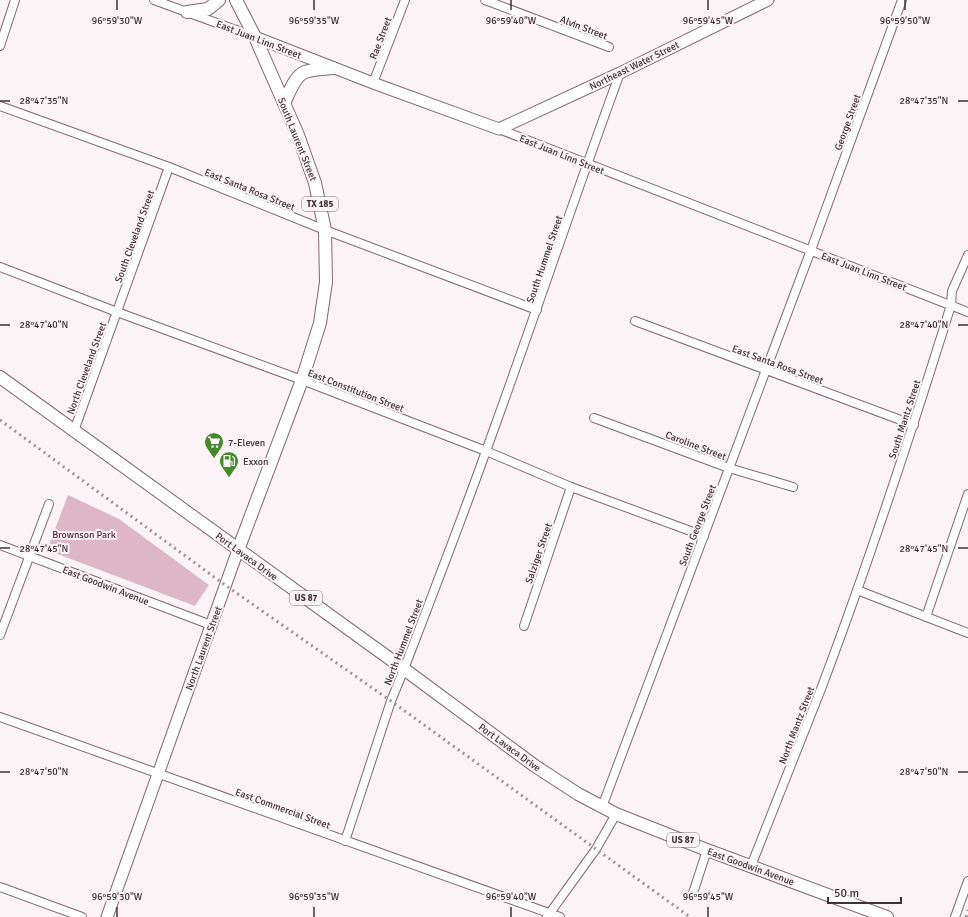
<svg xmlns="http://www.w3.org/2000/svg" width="968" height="917" font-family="Signika,sans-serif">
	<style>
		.green { fill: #deb7c6 }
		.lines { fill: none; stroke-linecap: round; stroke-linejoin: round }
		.street-casing { stroke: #866572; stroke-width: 10 }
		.secondary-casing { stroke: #866572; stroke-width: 13 }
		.primary-casing { stroke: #866572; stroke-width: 14 }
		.street { stroke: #fff; stroke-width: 8 }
		.secondary { stroke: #fff; stroke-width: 11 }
		.primary { stroke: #fff; stroke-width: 12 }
		.rail { stroke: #9c9195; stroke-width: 3; stroke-dasharray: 2 4; stroke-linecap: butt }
		.ticks { fill: none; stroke: #403137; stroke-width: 1.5 }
		.labels { text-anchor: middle; stroke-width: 4; stroke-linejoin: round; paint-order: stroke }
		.shield { fill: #fbf3f6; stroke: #786b70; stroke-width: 1 }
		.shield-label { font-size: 9px; font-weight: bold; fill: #403137 }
		.street-label { font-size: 10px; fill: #403137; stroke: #fbf3f6 }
		.poi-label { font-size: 10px; fill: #403137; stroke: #fbf3f6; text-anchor: start }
		.park-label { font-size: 10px; fill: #591b3a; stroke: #fbf3f6 }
		.ticks-label { font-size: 10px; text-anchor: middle; fill: #403137; stroke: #fbf3f6; stroke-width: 4; stroke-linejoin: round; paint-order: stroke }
	</style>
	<rect width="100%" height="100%" fill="#fbf3f6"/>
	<path class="green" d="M68 495 119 519 209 585 195 606 47 550Z"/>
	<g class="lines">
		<defs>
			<g id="street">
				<path d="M154 0 255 37"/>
				<path d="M485 0 609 47"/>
				<path d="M0 46 15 0"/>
				<path d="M373 83 405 0"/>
				<path d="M0 106 169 167 325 230 537 310"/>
				<path d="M499 129 968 312"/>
				<path d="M0 267 117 312 302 380 486 451 571 487 704 536"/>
				<path d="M635 321 914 425"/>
				<path d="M594 418 729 468 793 487"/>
				<path d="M74 431 169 167"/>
				<path d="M0 545 211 625"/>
				<path d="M857 590 968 633"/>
				<path d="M926 617 968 494"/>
				<path d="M524 626 571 487"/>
				<path d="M0 635 49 504"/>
				<path d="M0 717 560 917"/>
				<path d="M602 807 811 250 902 0"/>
				<path d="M345 841 391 701 404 669C432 596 460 524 486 451 532 325 574 198 620 73"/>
				<path d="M751 866C774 807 798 748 821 689 869 562 911 434 951 305L952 291 968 255"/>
				<path d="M0 887 82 917"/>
				<path d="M693 893 707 850"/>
				<path d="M547 917 596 849 616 814"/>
				<path d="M955 917 968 881"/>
			</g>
			<g id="secondary">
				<path d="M255 37 373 83 499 129 620 73 768 0"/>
				<path d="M107 917 238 550"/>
			</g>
			<g id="primary">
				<path d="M236 0 255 37 298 135 315 183 325 230 326 282 320 323 302 380 238 550"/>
				<path d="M187 12 208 9 219 0"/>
				<path d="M284 103C289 94 294 76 305 72 313 69 325 69 333 68"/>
				<path d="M0 377 404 669 535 766 578 794 616 814 707 850 887 917"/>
			</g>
		</defs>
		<use href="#street" class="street-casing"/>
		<use href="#secondary" class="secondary-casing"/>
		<use href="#primary" class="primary-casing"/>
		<use href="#street" class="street"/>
		<use href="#secondary" class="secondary"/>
		<use href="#primary" class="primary"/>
		<g class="rail">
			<path d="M0 420 225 585 391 701 690 917"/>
			<path d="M966 917 968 910"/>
		</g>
	</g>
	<path class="ticks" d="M117 0V10M314 0V10M511 0V10M708 0V10M905 0V10M0 101H10M958 101H968M0 325H10M958 325H968M0 548H10M958 548H968M0 772H10M958 772H968M117 907V917M314 907V917M511 907V917M708 907V917"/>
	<defs>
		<symbol id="supermarket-pin" viewBox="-11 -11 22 30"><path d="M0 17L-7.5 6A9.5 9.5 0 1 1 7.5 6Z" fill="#44892d" stroke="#fbf3f6"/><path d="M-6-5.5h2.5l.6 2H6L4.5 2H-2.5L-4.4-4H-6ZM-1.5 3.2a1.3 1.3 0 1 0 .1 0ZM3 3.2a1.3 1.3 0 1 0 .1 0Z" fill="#fff"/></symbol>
		<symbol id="fuel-pin" viewBox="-11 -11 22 30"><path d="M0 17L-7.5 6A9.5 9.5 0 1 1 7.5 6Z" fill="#44892d" stroke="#fbf3f6"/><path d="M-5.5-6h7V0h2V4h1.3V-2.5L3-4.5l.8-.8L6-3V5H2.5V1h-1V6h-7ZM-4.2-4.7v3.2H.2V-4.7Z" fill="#fff"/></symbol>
	</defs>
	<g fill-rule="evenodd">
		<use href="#supermarket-pin" x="203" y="431" width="22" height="30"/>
		<use href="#fuel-pin" x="218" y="450" width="22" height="30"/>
	</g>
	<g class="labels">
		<g class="shield">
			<rect x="302" y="197" width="36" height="14" rx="3"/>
			<rect x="290" y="591" width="32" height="14" rx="3"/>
			<rect x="667" y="833" width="32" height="14" rx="3"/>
		</g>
		<g class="shield-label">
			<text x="320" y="207">TX 185</text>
			<text x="306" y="601">US 87</text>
			<text x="683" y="843">US 87</text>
		</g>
		<g class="street-label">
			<text transform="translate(584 27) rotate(21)" y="4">Alvin Street</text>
			<text transform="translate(380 38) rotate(-69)" y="4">Rae Street</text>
			<text transform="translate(259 39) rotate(21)" y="4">East Juan Linn Street</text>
			<text transform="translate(634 65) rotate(-26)" y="4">Northeast Water Street</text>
			<text transform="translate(847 122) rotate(-70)" y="4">George Street</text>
			<text transform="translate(298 139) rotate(68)" y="4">South Laurent Street</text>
			<text transform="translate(562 154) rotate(22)" y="4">East Juan Linn Street</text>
			<text transform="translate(250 189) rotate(22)" y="4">East Santa Rosa Street</text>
			<text transform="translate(134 236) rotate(-70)" y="4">South Cleveland Street</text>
			<text transform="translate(544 259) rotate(-71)" y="4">South Hummel Street</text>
			<text transform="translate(864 271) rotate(21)" y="4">East Juan Linn Street</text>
			<text transform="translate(778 364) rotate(20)" y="4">East Santa Rosa Street</text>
			<text transform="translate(86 368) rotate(-70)" y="4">North Cleveland Street</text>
			<text transform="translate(356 390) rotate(21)" y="4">East Constitution Street</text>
			<text transform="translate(904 419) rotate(-72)" y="4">South Mantz Street</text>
			<text transform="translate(696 445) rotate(21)" y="4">Caroline Street</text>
			<text transform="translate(697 525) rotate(-69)" y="4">South George Street</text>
			<text transform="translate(538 553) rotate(-71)" y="4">Salziger Street</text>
			<text transform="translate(247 556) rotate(36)" y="4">Port Lavaca Drive</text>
			<text transform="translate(106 585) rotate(21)" y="4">East Goodwin Avenue</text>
			<text transform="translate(403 642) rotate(-69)" y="4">North Hummel Street</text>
			<text transform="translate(203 648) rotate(-70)" y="4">North Laurent Street</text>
			<text transform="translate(796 725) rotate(-69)" y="4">North Mantz Street</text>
			<text transform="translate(510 747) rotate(36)" y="4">Port Lavaca Drive</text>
			<text transform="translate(283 808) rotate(20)" y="4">East Commercial Street</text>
			<text transform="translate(751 866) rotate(20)" y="4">East Goodwin Avenue</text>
		</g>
		<g class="poi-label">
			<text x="228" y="446">7-Eleven</text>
			<text x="243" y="465">Exxon</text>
		</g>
		<g class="park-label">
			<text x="84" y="538">Brownson Park</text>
		</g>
	</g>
	<g class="ticks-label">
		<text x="117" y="24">96°59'30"W</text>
		<text x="314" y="24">96°59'35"W</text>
		<text x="511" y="24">96°59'40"W</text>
		<text x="708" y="24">96°59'45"W</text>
		<text x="905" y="24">96°59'50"W</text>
		<text x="924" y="104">28°47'35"N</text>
		<text x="44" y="104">28°47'35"N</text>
		<text x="924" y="328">28°47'40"N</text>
		<text x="44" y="328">28°47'40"N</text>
		<text x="924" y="552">28°47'45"N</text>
		<text x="44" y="552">28°47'45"N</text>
		<text x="924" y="775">28°47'50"N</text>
		<text x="44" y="775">28°47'50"N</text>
		<text x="117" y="900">96°59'30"W</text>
		<text x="314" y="900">96°59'35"W</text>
		<text x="511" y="900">96°59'40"W</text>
		<text x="708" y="900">96°59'45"W</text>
	</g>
	<path d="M828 897v6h73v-6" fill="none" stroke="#403137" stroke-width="2"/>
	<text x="834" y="897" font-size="12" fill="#403137" stroke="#fbf3f6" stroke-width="3" paint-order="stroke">50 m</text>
</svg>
